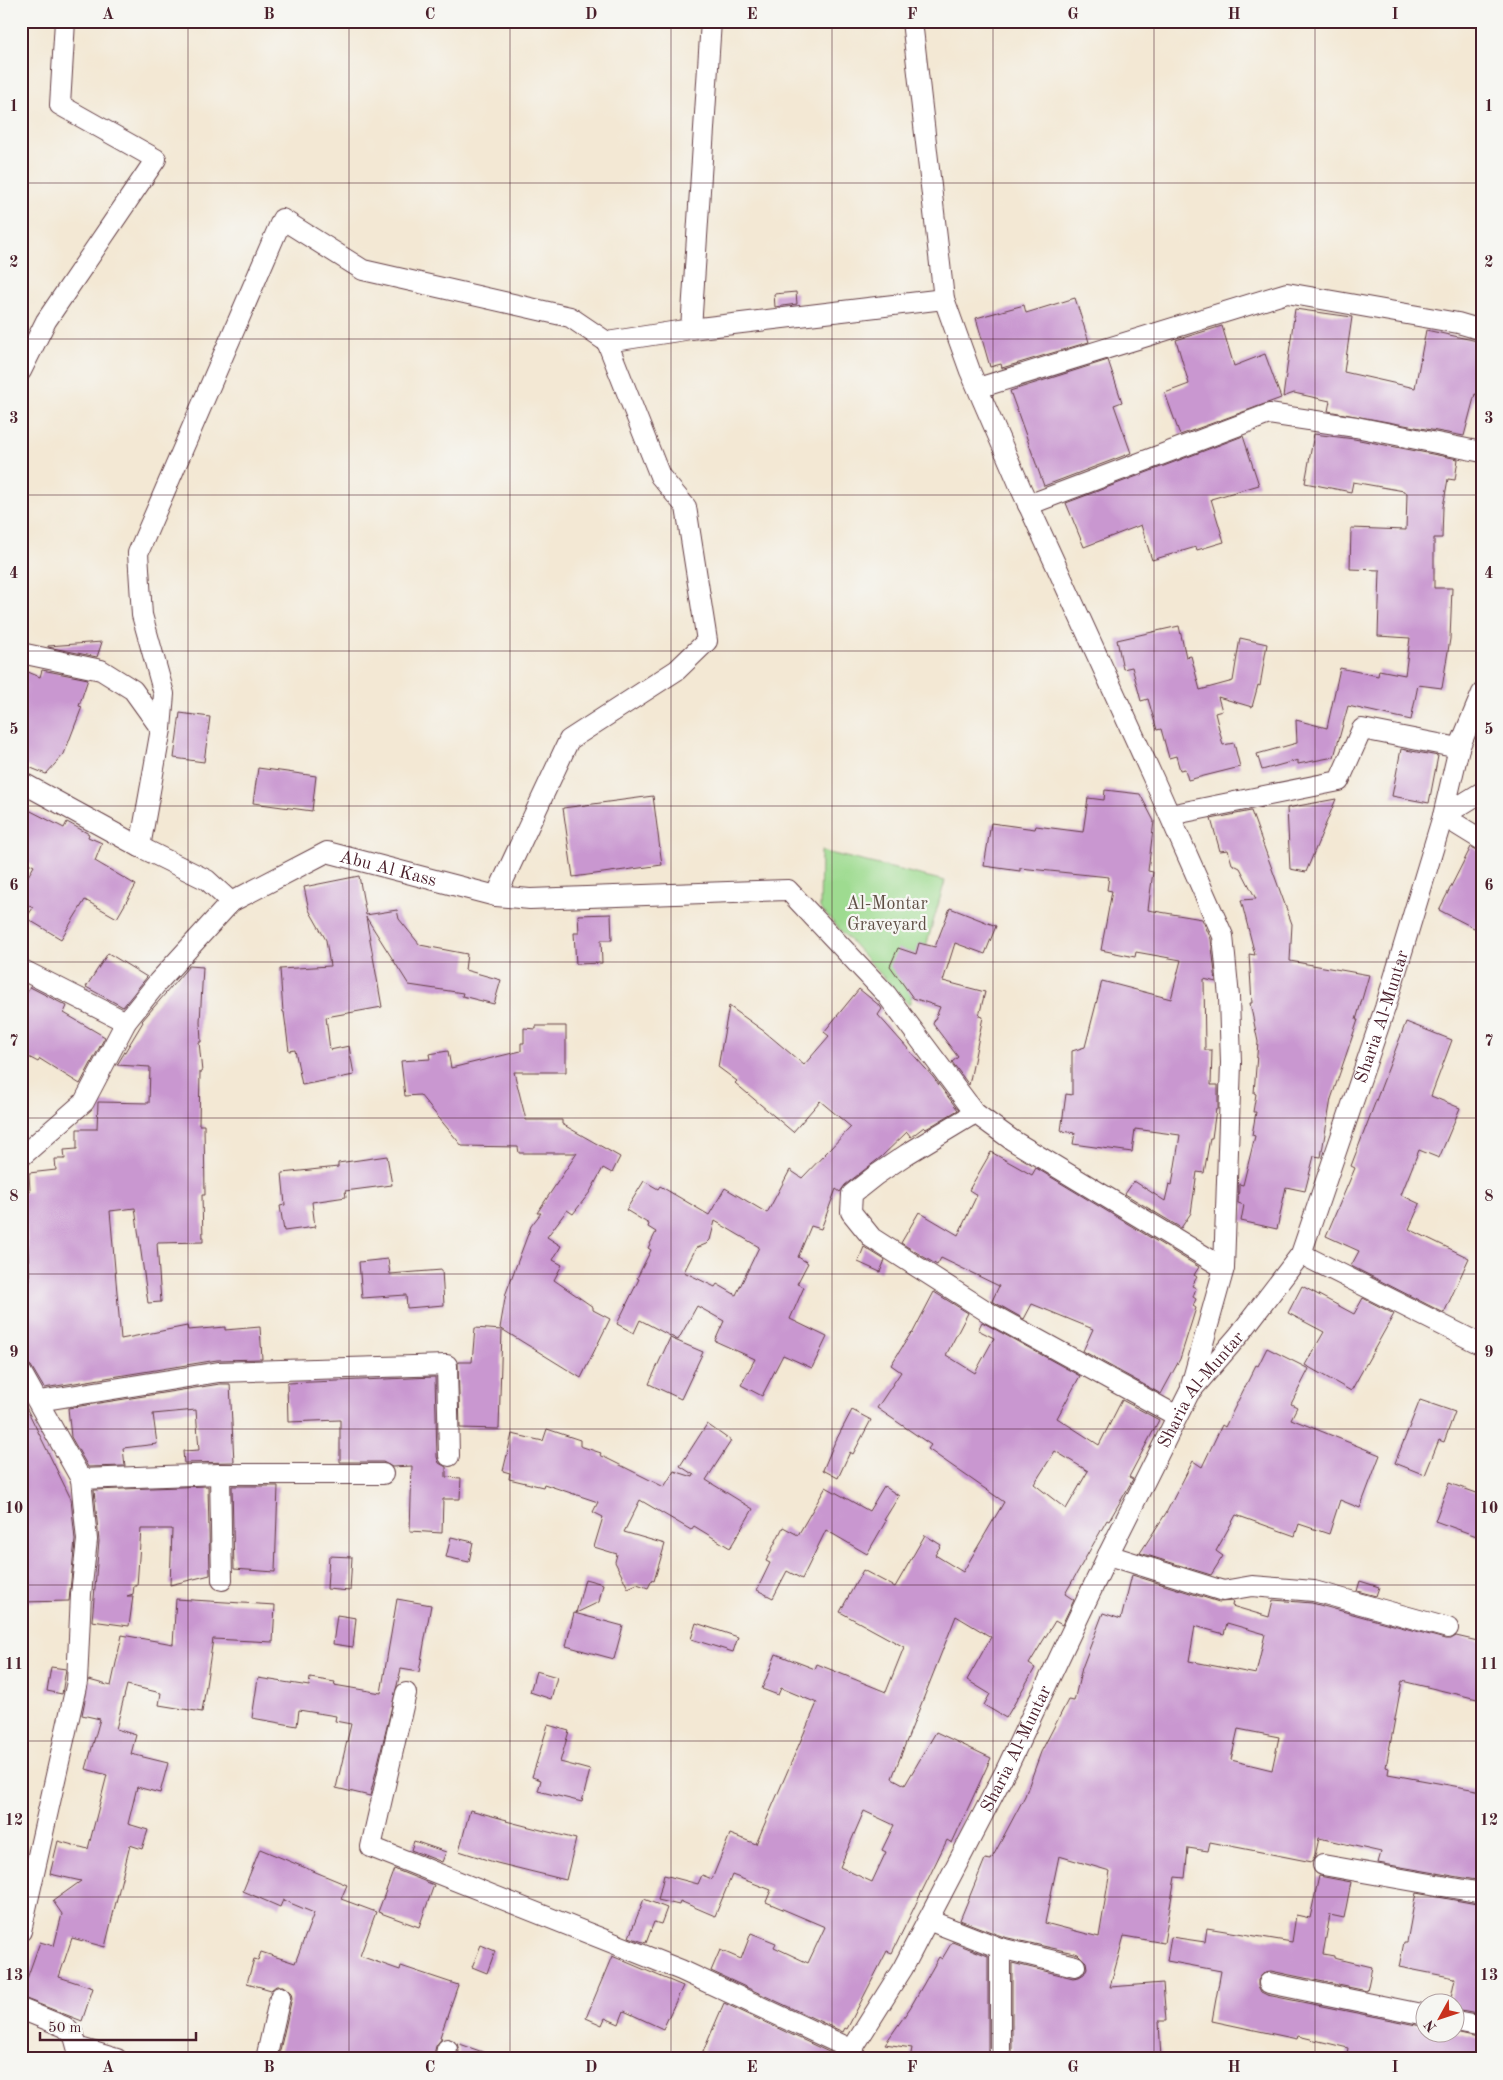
<svg xmlns="http://www.w3.org/2000/svg" width="1503" height="2080" font-family="'Old Standard TT',serif">
	<style>
		.green { fill: #9edb90; stroke: #747d5e }
		.building { fill: #c997d0; fill-rule: evenodd }
		.lines { fill: none; stroke-linecap: round; stroke-linejoin: round }
		.minor-casing { stroke: #633d44; stroke-width: 22 }
		.minor { stroke: #fff; stroke-width: 20 }
		.grid { fill: none; stroke: #4a1f2b; stroke-width: 1; stroke-opacity: 0.55 }
		.labels { text-anchor: middle; stroke-width: 4.5; stroke-linejoin: round; paint-order: stroke }
		.street-label { font-size: 18px; fill: #4a1f2b; stroke: #f6f6f2 }
		.park-label { font-size: 18px; fill: #5f4e44; stroke: #f6f6f2 }
		.neatline { fill: none; stroke: #4a1f2b; stroke-width: 2 }
		.grid-label { font-size: 16px; text-anchor: middle; font-weight: bold; fill: #4a1f2b }
	</style>
	<rect width="100%" height="100%" fill="#f6f6f2"/>
	<filter id="ink" filterUnits="userSpaceOnUse"><feTurbulence type="fractalNoise" baseFrequency=".02" numOctaves="2"/><feDisplacementMap in="SourceGraphic" scale="10" xChannelSelector="R" yChannelSelector="G"/><feConvolveMatrix kernelMatrix="1 2 1 2 8 2 1 2 1" color-interpolation-filters="sRGB"/></filter>
	<filter id="wash" filterUnits="userSpaceOnUse"><feTurbulence type="fractalNoise" baseFrequency=".0096" numOctaves="4" result="noise"/><feDisplacementMap in="SourceGraphic" scale="20" xChannelSelector="R" yChannelSelector="G"/><feGaussianBlur stdDeviation="1.12" result="paint"/><feColorMatrix in="noise" values="0 0 0 0 0 0 0 0 0 0 0 0 0 0 0 0 0 1.4 0 .05"/><feComposite in="paint" operator="in"/></filter>
	<g filter="url(#wash)">
		<rect width="100%" height="100%" fill="#f3e8d4"/>
		<path class="green" d="M821 851 945 881 909 1005 820 908Z"/>
		<g id="blocks">
			<g class="building">
				<path d="M796 292 797 304 775 307 774 294Z"/>
				<path d="M1075 298 1089 342 1002 368 1001 364 990 367 976 318 1024 305 1026 313Z"/>
				<path d="M1295 309 1352 317 1344 372 1415 388 1426 330 1482 342V396L1475 394 1464 436 1328 411 1330 401 1294 393 1283 397Z"/>
				<path d="M1222 326 1234 366 1265 354 1281 398 1180 435 1165 393 1189 384 1176 340Z"/>
				<path d="M1108 360 1122 402 1114 405 1131 453 1044 486 1010 391Z"/>
				<path d="M1314 434 1354 439 1458 459 1455 480 1448 479 1443 507 1442 538H1434V588H1452L1450 639 1442 688 1418 685 1411 720 1348 706 1334 757 1298 764V760L1262 770 1257 754 1297 743 1296 720 1327 728 1340 668 1378 676 1379 670 1405 675 1410 638 1378 636 1380 570 1350 569 1351 528 1406 530 1407 493 1404 492V491L1353 482 1351 492 1305 483Z"/>
				<path d="M1243 436 1259 485 1211 499 1224 542 1197 550 1196 547 1152 560 1141 525 1084 547 1066 503Z"/>
				<path d="M1179 626 1186 657 1191 656 1200 690 1233 681 1240 638 1267 644 1260 686 1258 685 1252 707 1218 697 1222 711 1215 713 1223 745 1234 743 1240 767 1188 780 1185 769 1180 770 1176 756 1169 758 1161 729 1157 730 1148 699 1141 701 1132 667 1123 669 1117 640Z"/>
				<path d="M102 642 97 657 48 647V646Z"/>
				<path d="M21 669 40 677 42 670 88 679 79 706 82 707 64 754 46 774 21 764Z"/>
				<path d="M180 713 210 717 204 762 174 758Z"/>
				<path d="M1401 749 1438 756 1429 803 1392 796Z"/>
				<path d="M258 768 316 776 312 811 253 803Z"/>
				<path d="M1105 790 1140 794 1154 821 1148 871 1153 872 1148 910 1202 919 1211 939 1216 982 1204 979 1205 1050H1212L1211 1085H1218V1109H1216L1212 1138H1210L1204 1173 1197 1172 1191 1213 1181 1228 1125 1194 1134 1181 1165 1201 1169 1184 1172 1185 1180 1135 1135 1129 1132 1152 1073 1144 1075 1133 1061 1131 1066 1094 1072 1095V1051L1085 1047 1102 981 1171 999 1181 960 1136 952 1135 957 1101 950 1112 891 1107 890 1109 877 1020 868V871L984 866 991 823 1035 829 1036 826 1083 832 1088 798 1104 800Z"/>
				<path d="M653 796 662 865 573 877 563 808Z"/>
				<path d="M1336 799 1306 872 1290 869 1287 808Z"/>
				<path d="M21 806 64 828 67 822 89 834 88 837 102 843 95 861 136 885 117 918 85 900 61 939 26 918 33 908 21 901V888L34 866 21 859Z"/>
				<path d="M1251 811 1292 924 1290 961 1369 975 1356 1020H1358L1331 1099 1321 1157 1314 1156 1305 1191 1286 1187 1277 1229 1241 1221 1244 1205 1238 1203 1239 1188V1184L1243 1185 1255 1136 1252 1135 1256 1112H1253L1256 1094 1254 1093 1258 1042 1250 1003H1252L1249 954 1255 955 1241 900 1256 899 1240 868 1232 864 1228 850 1220 851 1211 819Z"/>
				<path d="M1471 847 1482 852V932L1439 910Z"/>
				<path d="M359 876 366 915 397 910 399 919 420 945 467 954 465 970 501 980 494 1004 462 996 463 993 409 985 366 917 382 1007 326 1017 330 1050 349 1046 354 1075 302 1085 295 1050 289 1051 284 1012H283L280 969 330 966 326 940 309 910 304 887Z"/>
				<path d="M950 908 996 926 985 954 955 943 943 981 985 992 979 1016 983 1017 969 1085 952 1062 958 1057 933 1024 940 1007 913 998 890 966 898 948 916 954 919 943 935 947Z"/>
				<path d="M611 914 612 940H601L602 963 576 964 574 933H579L578 915Z"/>
				<path d="M108 953 147 977 123 1007 86 987Z"/>
				<path d="M189 966 203 967 200 1022 201 1042H199L202 1072H200L199 1125H204L205 1195H202L203 1242 157 1243 161 1302 148 1303 135 1208 110 1211 121 1339 187 1326 188 1330 225 1327V1330L260 1327 262 1359 217 1360 44 1388 31 1366 21 1360V1287L28 1286 27 1281H30L26 1222H22L21 1193 30 1192 29 1173 56 1170 55 1159H65L64 1150 77 1149V1129H97L98 1102 149 1103 150 1067 117 1065 143 1022 142 1021Z"/>
				<path d="M30 987 67 1006 64 1013 105 1037 80 1084 40 1059 38 1062 21 1053V1003Z"/>
				<path d="M859 989 880 1006 882 1009 878 1015 933 1077 958 1110 926 1129 924 1127 911 1137 907 1132 881 1157 845 1185 840 1192 836 1189 821 1229 811 1226 798 1257 808 1263 797 1284 804 1287 790 1319 827 1337 812 1368 783 1355 762 1396 741 1385 755 1359 715 1341 724 1321 697 1306 678 1340 640 1320 634 1333 617 1324 639 1279 637 1278 651 1250 648 1248 656 1232 648 1227 649 1224 626 1210 644 1181 658 1189 660 1186 709 1215 725 1188 767 1213 790 1170 802 1178 851 1127 820 1101 793 1132 735 1083 737 1081 718 1067 729 1006 765 1032 804 1065 829 1036 824 1032ZM715 1221 759 1247 736 1295 717 1284 715 1287 684 1272 696 1248 706 1244 710 1240Z"/>
				<path d="M1406 1022 1452 1040 1431 1096 1460 1108 1439 1158 1419 1150 1401 1195 1420 1204 1409 1229 1469 1258 1444 1313 1351 1266 1359 1251 1326 1236 1355 1168 1351 1166Z"/>
				<path d="M536 1026H566V1072H514L526 1120H562V1124L620 1157 612 1173 603 1168 590 1192 573 1214 567 1210 547 1237 561 1246 553 1260 562 1265 554 1280 593 1307V1310L610 1319 581 1378 500 1328 506 1293 531 1226 541 1213H537L577 1153H519L518 1147 462 1146 420 1095 405 1096 401 1061 430 1059 429 1054 448 1051 451 1068 521 1051V1043H524V1028L536 1029Z"/>
				<path d="M991 1152 1032 1175 1036 1168 1199 1267 1194 1275 1197 1277 1192 1286 1196 1288 1193 1297 1196 1299 1193 1306 1196 1308 1180 1359 1161 1394 1083 1351 1093 1329 1032 1304 1024 1319 992 1301 999 1286 941 1258 937 1265 901 1243 919 1212 958 1235 977 1195 969 1190Z"/>
				<path d="M387 1156 392 1185 345 1191 346 1197 312 1202 315 1227 284 1231 280 1206 285 1205 282 1173 338 1167V1163Z"/>
				<path d="M864 1247 885 1260 880 1272 858 1262Z"/>
				<path d="M388 1259 390 1274 442 1270 444 1305 407 1308 406 1295 362 1298 359 1262Z"/>
				<path d="M1302 1286 1354 1314 1363 1298 1394 1314 1351 1391 1305 1365 1324 1332 1288 1313Z"/>
				<path d="M934 1292 968 1313 946 1355 975 1373 994 1338 978 1330 982 1322 1080 1376 1057 1418 1099 1445 1122 1400 1159 1420 1129 1477 1133 1479 1128 1488 1109 1521 1107 1520 1065 1594 1074 1600 1062 1625 1055 1621 1029 1664 1035 1668 1006 1718 984 1705 990 1694 967 1680 991 1637 956 1616 892 1778 905 1785 936 1732 991 1758 952 1843 947 1840 892 1953 887 1951 847 2029 845 2028 843 2032 711 1971 720 1950 741 1959 751 1933 776 1943 774 1947 808 1963 825 1927 766 1902 771 1890 732 1875 715 1916 680 1901 679 1905 658 1900 664 1875 698 1884 702 1875 712 1879 730 1834 756 1844 817 1703 781 1688 778 1695 762 1689 776 1654 815 1669 817 1664 886 1692 904 1647 840 1612 863 1570 895 1587 925 1535 941 1545 935 1555 963 1572 1004 1502 928 1449 931 1445 877 1408 901 1372 891 1365 911 1333 912 1334ZM1055 1451 1088 1471 1066 1509 1034 1484ZM864 1811 894 1825 882 1850 886 1852 872 1882 840 1867Z"/>
				<path d="M475 1328 502 1330 499 1429 460 1428 458 1362H472Z"/>
				<path d="M670 1338 703 1352 681 1399 649 1384Z"/>
				<path d="M1267 1348 1309 1369 1291 1404 1297 1407 1291 1419 1380 1455 1360 1508 1340 1500 1329 1534 1299 1524 1295 1536 1236 1515 1216 1551 1223 1556 1211 1575 1140 1553 1166 1513 1193 1461 1202 1467 1222 1425 1225 1427 1256 1365 1258 1366Z"/>
				<path d="M435 1377 437 1457 439 1463 446 1467V1477L461 1478 460 1499H443L442 1533 410 1531 412 1466 392 1467 383 1462H340V1420L288 1422 287 1383Z"/>
				<path d="M220 1384H230L234 1462 184 1463 183 1451 199 1450 196 1410 153 1414 157 1444 123 1448 125 1466 88 1467 71 1437 68 1408Z"/>
				<path d="M21 1397 71 1499 75 1540 69 1601 21 1602Z"/>
				<path d="M1420 1400 1455 1412 1444 1442 1439 1440 1425 1475 1395 1463Z"/>
				<path d="M852 1410 871 1420 853 1454 850 1452 838 1478 823 1470 834 1444Z"/>
				<path d="M707 1424 731 1441 706 1480 753 1509 730 1548 694 1526 691 1530 640 1500 624 1532 665 1544 654 1581 652 1580 648 1588 637 1584 628 1588 615 1562 617 1554 594 1547 603 1517 593 1512 598 1502 544 1484 543 1487 509 1479 510 1473 503 1471 512 1434 543 1441 547 1429 580 1440V1446L601 1453 600 1455 664 1487 674 1471 693 1477 694 1475 680 1466Z"/>
				<path d="M1449 1483 1482 1495V1538L1435 1521Z"/>
				<path d="M208 1486 210 1575 170 1585 172 1529H141L137 1586H134L133 1594 127 1596H133L129 1626 92 1621 99 1541 94 1490Z"/>
				<path d="M232 1486H278L275 1572 234 1569Z"/>
				<path d="M884 1486 899 1496 884 1520 886 1521 867 1554 826 1530 802 1579 787 1571 773 1598 757 1590 770 1563 766 1561 783 1527 798 1535 826 1487 869 1511Z"/>
				<path d="M451 1537 473 1542 469 1562 446 1557Z"/>
				<path d="M329 1556 352 1557 350 1591 327 1589Z"/>
				<path d="M1132 1575 1219 1602 1233 1601 1232 1606 1269 1617 1273 1600 1312 1603 1445 1639H1451L1456 1636 1482 1642V1694L1479 1693 1477 1699 1402 1681 1386 1767 1389 1768 1388 1774 1482 1791V1881L1378 1863 1381 1852 1319 1838 1315 1856 1312 1862 1210 1842 1208 1851 1188 1848 1185 1878 1175 1877 1164 1943 1124 1936 1110 1987 1163 1983 1166 2021H1159L1161 2059H1012V1963L1073 1978 1079 1977 1084 1974 1087 1968 1086 1962 1078 1954 1004 1937 960 1920 985 1859 991 1860 1025 1796 1041 1752 1068 1700 1074 1701 1082 1668 1103 1613 1121 1619ZM1227 1623 1265 1634 1256 1674 1189 1661 1195 1626 1224 1634ZM1238 1729 1279 1737 1272 1770 1231 1760ZM1059 1856 1110 1871 1099 1937 1045 1923Z"/>
				<path d="M585 1579 603 1584 599 1602 576 1613Z"/>
				<path d="M1360 1581 1379 1587 1376 1596 1357 1591Z"/>
				<path d="M176 1599 275 1605 273 1642 213 1639 202 1712 159 1705 161 1693 127 1685 116 1729 136 1735 131 1754 168 1763 160 1793 137 1787 128 1824 148 1830 142 1849 130 1845 105 1947 72 1938 59 1977 93 1988 82 2021 21 1997V1982L25 1984 40 1942 54 1946 62 1914 53 1901 81 1881 50 1874 58 1841 88 1849 107 1775 86 1769 100 1719 82 1715 89 1680 111 1686 122 1635 173 1644Z"/>
				<path d="M397 1599 431 1605 419 1672 401 1669 370 1796 336 1788 351 1724 335 1721 336 1716 299 1710 297 1726 252 1718 258 1678 309 1686 310 1678 335 1682 334 1685 381 1693Z"/>
				<path d="M574 1613 623 1626 614 1659 566 1646Z"/>
				<path d="M337 1615 356 1618 353 1647 333 1644Z"/>
				<path d="M696 1623 738 1637 733 1652 691 1639Z"/>
				<path d="M51 1667 66 1669 62 1694 47 1691Z"/>
				<path d="M536 1671 557 1677 551 1699 530 1692Z"/>
				<path d="M548 1725 569 1731 560 1762 590 1770 582 1802 538 1791 541 1780 532 1777Z"/>
				<path d="M470 1810 507 1820 506 1821 576 1839 566 1880 497 1863 459 1851Z"/>
				<path d="M414 1841 446 1852 442 1862 411 1850Z"/>
				<path d="M260 1849 347 1885 341 1899 376 1912 360 1956 400 1970 401 1966 458 1985 440 2037 442 2038 436 2046 433 2059H278L292 1998 291 1993 283 1986H276L271 1990 247 1983 254 1959 258 1960 261 1952 295 1963 314 1913 283 1900 280 1907 243 1891Z"/>
				<path d="M394 1869 434 1885 419 1927 378 1912Z"/>
				<path d="M1319 1876 1351 1882 1344 1918 1330 1915 1323 1954 1334 1956V1958L1372 1967 1367 1991 1271 1971 1265 1972 1258 1980V1986L1261 1992 1267 1995 1426 2027V2032H1451L1482 2039V2059L1466 2055 1465 2059H1346L1348 2048 1298 2036 1297 2039 1212 2021 1221 1971 1167 1961 1171 1937 1205 1942 1207 1928 1292 1942 1296 1915 1310 1918Z"/>
				<path d="M1416 1893 1482 1905V2015L1456 2010V2002H1450L1455 1978 1399 1967 1404 1942H1407Z"/>
				<path d="M644 1899 667 1908 661 1924 654 1922 646 1943 629 1937Z"/>
				<path d="M952 1942 988 1956V2059H910L912 2048 885 2044 910 2008 939 1957 942 1959Z"/>
				<path d="M481 1945 495 1951 487 1973 472 1967Z"/>
				<path d="M612 1956 683 1986 663 2029 624 2011 619 2024 605 2018 602 2025 586 2018Z"/>
				<path d="M724 2003 833 2054 830 2059H700Z"/>
				<path d="M457 2043 494 2056V2059H457L459 2051Z"/>
			</g>
		</g>
	</g>
	<g filter="url(#ink)">
		<use href="#blocks" fill-opacity="0" stroke="#633d44" stroke-width="1"/>
		<g class="lines">
			<defs>
				<g id="minor">
					<path d="M912 21 944 299 970 371 1022 491 1154 780 1223 936 1229 997 1231 1063 1224 1268 1191 1386"/>
					<path d="M691 329 711 21"/>
					<path d="M21 371 46 321 156 159 60 105 65 21"/>
					<path d="M978 388 1287 293 1458 323 1482 330"/>
					<path d="M1028 505 1269 414 1356 427 1482 452"/>
					<path d="M21 653 101 670 133 690 161 729"/>
					<path d="M21 782 140 847 207 880 231 902"/>
					<path d="M1482 792 1443 816 1482 840"/>
					<path d="M1170 815 1339 781 1362 729 1459 748"/>
					<path d="M140 847 161 729 164 694 142 615 138 553 282 219 363 270 570 317 607 342 691 329 944 299"/>
					<path d="M496 896 569 740 677 670 707 641 686 507 660 476 607 342"/>
					<path d="M21 969 126 1022"/>
					<path d="M975 1113 907 1154 876 1175 852 1194 851 1212 872 1238 991 1314 1177 1416"/>
					<path id="s1" d="M21 1157 84 1102 126 1022 158 982 231 902 327 852 496 896 530 899 788 890 886 994 975 1113 1012 1140 1224 1268"/>
					<path d="M1301 1254 1482 1345"/>
					<path d="M21 1372 81 1479 87 1540 81 1594 77 1682 21 1931"/>
					<path d="M39 1401 219 1372 447 1365 449 1456"/>
					<path d="M220 1474 222 1580"/>
					<path d="M81 1479 220 1474H383"/>
					<path d="M1108 1555 1223 1591 1252 1586 1314 1591 1448 1628"/>
					<path d="M406 1693 371 1847 681 1970 851 2049"/>
					<path d="M1323 1865 1482 1893"/>
					<path d="M928 1920 1000 1948 1075 1966"/>
					<path d="M1269 1983 1426 2015"/>
					<path d="M21 2009 65 2027 74 2036 77 2047 117 2059"/>
					<path d="M1456 2022 1482 2027"/>
					<path d="M266 2059 280 1997"/>
					<path d="M445 2059 447 2049"/>
					<path id="s2" d="M846 2059 903 1968 1006 1770 1108 1555 1189 1393 1239 1335 1301 1254 1385 1008 1443 816 1459 748 1482 693"/>
					<path d="M1000 2059V1948"/>
				</g>
			</defs>
			<use href="#minor" class="minor-casing"/>
			<use href="#minor" class="minor"/>
		</g>
	</g>
	<path class="grid" d="M188 21V2059M349 21V2059M510 21V2059M671 21V2059M832 21V2059M993 21V2059M1154 21V2059M1315 21V2059M21 183H1482M21 339H1482M21 495H1482M21 651H1482M21 806H1482M21 962H1482M21 1118H1482M21 1274H1482M21 1429H1482M21 1585H1482M21 1741H1482M21 1897H1482"/>
	<g class="labels">
		<g class="street-label">
			<text dy="6" stroke="none"><textPath href="#s1" startOffset="505">Abu Al Kass</textPath></text>
			<text dy="6" stroke="none"><textPath href="#s2" startOffset="1179">Sharia Al-Muntar</textPath></text>
			<text dy="6" stroke="none"><textPath href="#s2" startOffset="759">Sharia Al-Muntar</textPath></text>
			<text dy="6" stroke="none"><textPath href="#s2" startOffset="354">Sharia Al-Muntar</textPath></text>
		</g>
		<g class="park-label">
			<text x="887" y="909">Al-Montar<tspan x="887" dy="21">Graveyard</tspan></text>
		</g>
	</g>
	<rect width="1503" height="2080" fill="none" stroke="#f6f6f2" stroke-width="55"/>
	<g transform="translate(1440 2018) rotate(230)"><circle r="24" fill="#f6f6f2" stroke="#b1a0a2"/>
	<path d="M0-4L9 19L0 12L-9 19Z" fill="#c8321e"/>
	<text y="-8" font-size="14" font-weight="bold" text-anchor="middle" fill="#4a1f2b">N</text>
	</g>
	<path d="M40 2032v8h156v-8" fill="none" stroke="#4a1f2b" stroke-width="2.5"/>
	<text x="48" y="2032" font-size="15" fill="#4a1f2b" stroke="#f6f6f2" stroke-width="4" paint-order="stroke">50 m</text>
	<rect x="28" y="28" width="1448" height="2024" class="neatline"/>
	<g class="grid-label">
		<text x="108" y="19">A</text>
		<text x="269" y="19">B</text>
		<text x="430" y="19">C</text>
		<text x="591" y="19">D</text>
		<text x="752" y="19">E</text>
		<text x="912" y="19">F</text>
		<text x="1073" y="19">G</text>
		<text x="1234" y="19">H</text>
		<text x="1395" y="19">I</text>
		<text x="14" y="111">1</text>
		<text x="1489" y="111">1</text>
		<text x="14" y="267">2</text>
		<text x="1489" y="267">2</text>
		<text x="14" y="423">3</text>
		<text x="1489" y="423">3</text>
		<text x="14" y="578">4</text>
		<text x="1489" y="578">4</text>
		<text x="14" y="734">5</text>
		<text x="1489" y="734">5</text>
		<text x="14" y="890">6</text>
		<text x="1489" y="890">6</text>
		<text x="14" y="1046">7</text>
		<text x="1489" y="1046">7</text>
		<text x="14" y="1201">8</text>
		<text x="1489" y="1201">8</text>
		<text x="14" y="1357">9</text>
		<text x="1489" y="1357">9</text>
		<text x="14" y="1513">10</text>
		<text x="1489" y="1513">10</text>
		<text x="14" y="1669">11</text>
		<text x="1489" y="1669">11</text>
		<text x="14" y="1825">12</text>
		<text x="1489" y="1825">12</text>
		<text x="14" y="1980">13</text>
		<text x="1489" y="1980">13</text>
		<text x="108" y="2072">A</text>
		<text x="269" y="2072">B</text>
		<text x="430" y="2072">C</text>
		<text x="591" y="2072">D</text>
		<text x="752" y="2072">E</text>
		<text x="912" y="2072">F</text>
		<text x="1073" y="2072">G</text>
		<text x="1234" y="2072">H</text>
		<text x="1395" y="2072">I</text>
	</g>
</svg>
